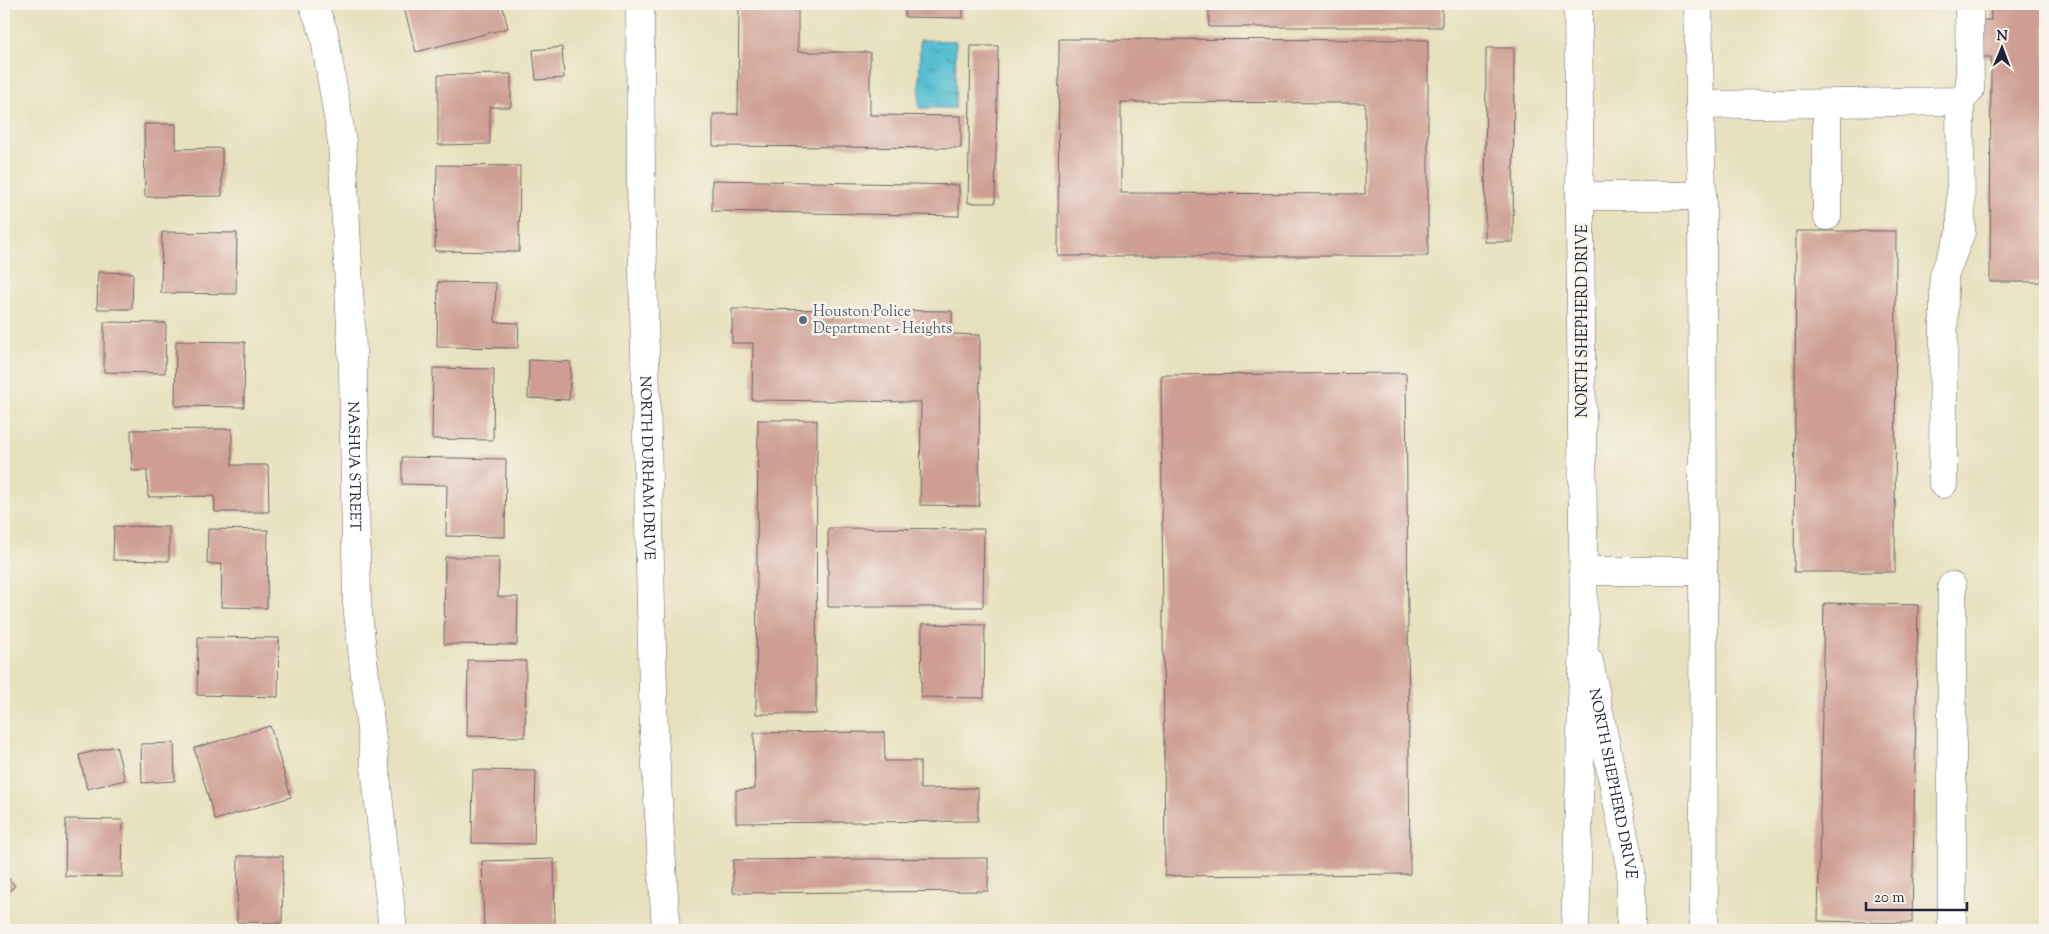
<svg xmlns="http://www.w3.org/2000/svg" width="2049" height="934" font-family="'Sorts Mill Goudy',serif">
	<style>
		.water { fill: url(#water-ripples); stroke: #3c7186 }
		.building { fill: #ce9d93; fill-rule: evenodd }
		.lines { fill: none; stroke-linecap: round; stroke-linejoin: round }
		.minor-casing { stroke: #676468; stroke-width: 29 }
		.major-casing { stroke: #676468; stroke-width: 29 }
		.minor { stroke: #fff; stroke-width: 28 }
		.major { stroke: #fff; stroke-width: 28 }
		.service-dot { fill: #5c6f8a; stroke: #f7f3e8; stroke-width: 2 }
		.labels { text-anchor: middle; stroke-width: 5; stroke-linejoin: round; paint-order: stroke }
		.service-label { font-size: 15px; fill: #4e5e75; stroke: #f7f3e8; text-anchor: start }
		.street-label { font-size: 15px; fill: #22223b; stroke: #f7f3e8 }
	</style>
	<defs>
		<pattern id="water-ripples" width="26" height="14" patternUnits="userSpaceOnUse" patternTransform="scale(1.25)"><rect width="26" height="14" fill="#56c0d2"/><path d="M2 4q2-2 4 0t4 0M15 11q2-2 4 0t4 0" fill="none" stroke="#479cac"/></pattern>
	</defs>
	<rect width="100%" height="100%" fill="#f7f3e8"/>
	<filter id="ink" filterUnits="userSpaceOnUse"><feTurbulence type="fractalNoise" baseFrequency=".02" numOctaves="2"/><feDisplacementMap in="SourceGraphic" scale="10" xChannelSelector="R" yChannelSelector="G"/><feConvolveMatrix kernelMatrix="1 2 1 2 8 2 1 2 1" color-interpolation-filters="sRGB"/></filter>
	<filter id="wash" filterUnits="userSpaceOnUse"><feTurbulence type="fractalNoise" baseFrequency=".0096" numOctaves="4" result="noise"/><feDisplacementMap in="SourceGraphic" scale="20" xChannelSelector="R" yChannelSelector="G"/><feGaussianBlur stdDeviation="1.12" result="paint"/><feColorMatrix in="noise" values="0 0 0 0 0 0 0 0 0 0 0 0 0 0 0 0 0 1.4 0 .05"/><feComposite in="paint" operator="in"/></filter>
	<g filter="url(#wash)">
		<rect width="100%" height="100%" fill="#e7e0bd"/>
		<path class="water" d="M920 40 956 41 955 108H919Z"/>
		<g id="blocks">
			<g class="building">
				<path d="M403 4H502L508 28 416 52Z"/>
				<path d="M739 4H798V52H870V115L961 116V148L713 146V114H738Z"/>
				<path d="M905 4H963V18L905 17Z"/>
				<rect x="1209" y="4" width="233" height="23"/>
				<path d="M1991 4H2045V282H1990L1991 57H1980V20H1991Z"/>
				<path d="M1059 39 1428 40V256H1058ZM1121 102 1365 103V194L1121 193Z"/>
				<path d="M971 46H998L995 203H968Z"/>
				<path d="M562 47 564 78 536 80 533 50Z"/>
				<path d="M1486 48H1514L1513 242H1485Z"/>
				<path d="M511 74V107H490V144L438 145V75Z"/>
				<path d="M144 124H176V149L222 148V196L145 197Z"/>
				<path d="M437 165 520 166 519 252 435 251Z"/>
				<path d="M712 180 959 185V216L712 211Z"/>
				<path d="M1796 231H1896L1895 572H1794Z"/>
				<path d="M162 232 237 233 236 294 161 293Z"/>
				<path d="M98 272 133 273 132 309H97Z"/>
				<path d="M438 282 496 283 495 322 519 323 518 348 437 347Z"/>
				<path d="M732 309 952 311V334L980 335 979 506 920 505 921 402 752 400 753 343H732Z"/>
				<path d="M104 322 166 323 165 373 104 372Z"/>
				<path d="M176 341 245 342 244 407 175 406Z"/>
				<path d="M529 360 571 362 569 400 528 398Z"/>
				<path d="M433 368 494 369 493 440 432 439Z"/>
				<path d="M1406 373 1410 874 1165 876 1161 375Z"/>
				<path d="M758 420H817L816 714H756Z"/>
				<path d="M232 429V465H268L269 512H215L214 496 148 497 147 470 132 471 131 430Z"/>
				<path d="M402 457 506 459 505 537 446 536 447 485 402 484Z"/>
				<path d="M114 526 169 527V561L113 560Z"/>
				<path d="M828 528 984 529 983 607H828Z"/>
				<path d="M208 529 268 530 267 608 221 607 222 564H207Z"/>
				<path d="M445 557H499L498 597H518L517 645 444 644Z"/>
				<path d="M1824 603 1918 605 1912 923 1818 921Z"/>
				<path d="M922 624 985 625 984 698 921 697Z"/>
				<path d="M198 637 279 638 278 697 197 695Z"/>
				<path d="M468 660 526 661 525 737 467 736Z"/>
				<path d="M270 726 291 797 215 820 194 748Z"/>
				<path d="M884 732 885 761H920V789L978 788V821L736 823V790L755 789 754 733Z"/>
				<path d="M174 743 175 781 142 783 141 744Z"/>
				<path d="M116 746 125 780 87 789 79 755Z"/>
				<path d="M473 770 536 771 534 844 472 843Z"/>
				<path d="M66 819 123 820 122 877 65 876Z"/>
				<path d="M238 856H283L282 923 237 922Z"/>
				<path d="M988 858V891L733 893V860Z"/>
				<path d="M554 859 555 930H484L482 861Z"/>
				<path d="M4 872 15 886 4 895Z"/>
			</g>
		</g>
	</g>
	<g filter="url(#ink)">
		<use href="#blocks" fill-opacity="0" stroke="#676468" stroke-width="1"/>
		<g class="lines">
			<defs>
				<g id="minor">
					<path id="s1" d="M313 4 324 33 342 142 353 370 357 604 393 930"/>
					<path d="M1698 4 1702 196 1704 930"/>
					<path d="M1827 104V216"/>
					<path d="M1700 105 1960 101 1970 90 1969 4"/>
					<path d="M1581 196H1702"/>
					<path d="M1943 484 1944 275 1961 232 1960 101"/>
					<path d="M1583 571H1703"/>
					<path id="s2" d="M1589 661 1631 871V930"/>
					<path d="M1952 930V586"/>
				</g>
				<g id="major">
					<path id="s3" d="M640 4 641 184 654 733 666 930"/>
					<path d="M1575 930 1584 639 1578 4"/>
				</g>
			</defs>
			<use href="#minor" class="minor-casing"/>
			<use href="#major" class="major-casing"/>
			<use href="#minor" class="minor"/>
			<use href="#major" class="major"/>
		</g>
	</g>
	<circle class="service-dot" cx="803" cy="320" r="5"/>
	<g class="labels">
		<g class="service-label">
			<text x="813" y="316">Houston Police<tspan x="813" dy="17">Department - Heights</tspan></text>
		</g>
		<g class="street-label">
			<text transform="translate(1582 321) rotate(-90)" y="5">NORTH SHEPHERD DRIVE</text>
			<text dy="5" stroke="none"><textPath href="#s1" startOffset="466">NASHUA STREET</textPath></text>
			<text dy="5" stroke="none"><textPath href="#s3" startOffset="464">NORTH DURHAM DRIVE</textPath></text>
			<text dy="5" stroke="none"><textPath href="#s2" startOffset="125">NORTH SHEPHERD DRIVE</textPath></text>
		</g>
	</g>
	<rect width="2049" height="934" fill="none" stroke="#f7f3e8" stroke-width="20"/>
	<g transform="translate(2002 48) rotate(1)" stroke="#f7f3e8" stroke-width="4" paint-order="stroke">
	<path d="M0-4L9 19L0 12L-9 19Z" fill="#22223b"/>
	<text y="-8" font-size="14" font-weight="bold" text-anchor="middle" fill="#22223b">N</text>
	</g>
	<path d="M1866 902v8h101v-8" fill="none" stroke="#22223b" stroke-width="2.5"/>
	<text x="1874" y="902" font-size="15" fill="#22223b" stroke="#f7f3e8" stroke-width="4" paint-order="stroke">20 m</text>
</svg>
